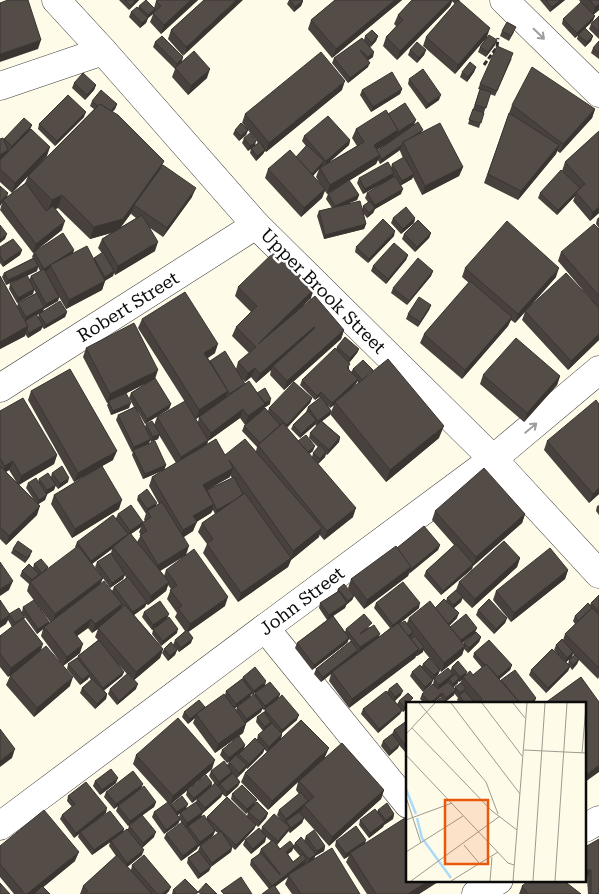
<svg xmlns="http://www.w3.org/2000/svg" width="599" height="894" font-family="'Roboto Serif',serif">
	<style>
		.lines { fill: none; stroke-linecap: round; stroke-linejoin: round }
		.minor-casing { stroke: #3e3e3e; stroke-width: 29 }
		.path { stroke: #2d2d2d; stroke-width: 3; stroke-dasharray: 5 2.5; stroke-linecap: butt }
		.minor { stroke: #fff; stroke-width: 28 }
		.wall { fill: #48413d; fill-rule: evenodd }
		.shaded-wall { fill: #3b3532 }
		.building { fill: #544c47; stroke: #3b3532 }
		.oneway { stroke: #9d9d9d }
		.labels { text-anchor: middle; stroke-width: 5; stroke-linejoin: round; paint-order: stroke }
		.street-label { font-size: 18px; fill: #0b0b0b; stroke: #fff }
		.inset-river { fill: none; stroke: #abdbf9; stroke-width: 2.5 }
		.inset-road { fill: none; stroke: #9d9b90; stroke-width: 1 }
		.view { fill: #e8590c; fill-opacity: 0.15; stroke: #e8590c; stroke-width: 2.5 }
		.inset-edge { fill: none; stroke: #0b0b0b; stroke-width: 2.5 }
	</style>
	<rect width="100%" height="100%" fill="#fffbe9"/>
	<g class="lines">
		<defs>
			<g id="minor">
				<path d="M56 0 103 51 256 225 493 459 599 574"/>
				<path d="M504 0 599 93"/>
				<path d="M0 86 103 51"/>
				<path d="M0 388 256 225"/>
				<path d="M265 628 408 804"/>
				<path d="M0 826 265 628 493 459 599 370"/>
				<path d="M585 828 599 820"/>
				<path d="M476 894 499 880"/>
			</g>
		</defs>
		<use href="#minor" class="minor-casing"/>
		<path class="path" d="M484 65 497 47 498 38"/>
		<use href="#minor" class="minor"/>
	</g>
	<g class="wall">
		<path d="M119 0H139L129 10Z"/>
		<path d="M158 0H198L161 34 150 22 154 12V11L153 14 148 18 146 23 140 28 129 17 131 12 138 8 139 6 154 8 156 1Z"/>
		<path d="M204 0 183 56 168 39 171 30Z"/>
		<path d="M289 0H302L303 1 301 6 294 12 287 4Z"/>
		<path d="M335 0H402L332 58 308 29 311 20Z"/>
		<path d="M412 0H460L459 1 487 37 497 40 495 45 486 57 478 52 480 47 486 38 455 74 423 46 426 37 455 4 452 1 450 6 397 60 383 46 386 37 396 26 394 24 398 15Z"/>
		<path d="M540 0H565L550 12Z"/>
		<path d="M579 0H599V10L593 15V21L585 28 593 36 591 41 585 47 577 39 578 35 575 38 562 24 563 19 582 4Z"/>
		<path d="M599 16V39L589 29 591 24Z"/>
		<path d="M502 31 514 32 509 41 500 36Z"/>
		<path d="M365 36H378L376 41 370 47 373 57 368 60V67L348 83 332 63 334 58 364 40Z"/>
		<path d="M599 41V59L591 53 593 48Z"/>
		<path d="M155 42 182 62 207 78 188 95 172 77 175 69 153 47Z"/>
		<path d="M410 50H426L424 55 417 63 408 55Z"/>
		<path d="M512 58 495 96 490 94 479 128 468 124 480 89H478L480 84Z"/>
		<path d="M476 67 474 72 467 82 460 77 462 72Z"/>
		<path d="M409 79 439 100 426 109 408 84Z"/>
		<path d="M74 83 96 85 94 90 85 100 72 88Z"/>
		<path d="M402 89 400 94 371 112 360 95 362 90Z"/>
		<path d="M342 90 266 152 265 151 263 154 256 161 250 153 251 148 248 151 242 143 244 138 254 146 258 143 248 130 246 135 239 141 233 134 235 130H248L242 123 245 114Z"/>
		<path d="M92 101 117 104 115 109 112 112 161 168 192 197 163 237 150 228 155 251 115 275 114 273 113 276 105 281 102 290 66 309 59 297 58 301 44 309V308L43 312 36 315 38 317 39 314 67 312 65 317 44 329 42 327 41 330 28 338 25 334V336L0 349V276L17 307 18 303 36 293 34 290 33 294 17 303 9 289 10 284 25 276 6 285 2 277 4 273 33 258 32 257 34 252 33 253 0 210 2 203 0 206V186L6 198 25 183 28 176 94 109 90 106ZM58 208 90 239 111 233 102 239 98 248 102 253 94 258 93 259 73 253 74 250 34 252 62 230 55 209ZM132 212 131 214 136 218 121 227ZM38 267 40 271 31 276 29 280 27 276 37 271Z"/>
		<path d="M512 105 595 109 592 118 560 153 557 151 556 154 518 200 484 183Z"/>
		<path d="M388 114 414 125 463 167 459 176 422 195 413 177 412 179 401 185V194L375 209 373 213 367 218 363 213 366 224 364 229 324 239 317 216 319 211 332 208 326 199 328 194 342 185 327 194 325 191 322 198 301 217 265 178 268 169 296 157 306 146 302 141 304 136 350 140 349 145 328 163 357 146 352 138 356 129ZM390 142 377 151V150ZM400 150V151L403 158 392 164 391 168 359 178 357 183 363 194 385 182 367 193 365 198 368 202 363 206 362 209 349 203 357 200 359 195 349 181 376 164 378 160 380 164ZM319 169 316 177 320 184 313 176Z"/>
		<path d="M84 117 55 146 38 129 39 124Z"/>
		<path d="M30 130 47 156 12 193 0 182V139L3 140 4 139Z"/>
		<path d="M599 131V213L590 221 573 201 575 196 557 215 538 198 540 193 562 171 565 162Z"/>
		<path d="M599 217V228L596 224 597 219Z"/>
		<path d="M393 218H415L414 223 401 234 391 223Z"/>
		<path d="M599 229V340L568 370 522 320 525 312 515 323 511 320 508 326 462 379 420 343 424 334 469 283 462 277 465 268 556 277 528 309 592 301 558 261 561 252Z"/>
		<path d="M431 233 429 238 415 252 402 239 404 234Z"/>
		<path d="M394 236 368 263 355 252 356 247Z"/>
		<path d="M0 247 22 250 20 255 3 267 0 263Z"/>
		<path d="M408 255 406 260 386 284 371 271 373 266Z"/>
		<path d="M433 271 431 276 407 305 391 293 393 288Z"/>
		<path d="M238 287 311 298 297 311 344 330 341 339 284 390 270 375 271 370 256 383 251 377 245 382 242 379 245 384 257 393 270 404 264 408 263 410 268 411 269 408 312 398 310 403 287 428 298 441 313 451 309 454 312 457 313 453 318 447 309 438 310 433 320 423 316 426 315 424 300 438 291 429 293 425 306 412 308 407 320 398 319 397 315 400 300 385 302 380 336 349 337 347 359 349 357 353 349 363V369L351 372 353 369 439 438 386 482 330 414 334 405 330 408 328 405 331 411 330 415 322 421 340 437 339 442 327 455 326 454 325 457 318 464 353 517 324 540 319 534V537L291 560 288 567 238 602 203 553 207 544 198 532 202 523 215 514 213 510 211 513 196 522 193 531 184 537 186 555 160 571 164 576 166 570 225 606 188 632 191 643 179 652 173 645 175 640 185 631 175 617 177 613 167 599 171 589 168 585 166 591 148 605 146 604 145 607 134 615 163 649 160 658 134 680 136 689 117 705 108 694 110 689 127 674 118 664 124 672 122 676 104 690 107 694 106 699 95 709 80 693 82 688 91 680 89 677 88 679 80 685 67 669 68 664 77 658 78 656 98 640 95 637 98 629 92 633 88 628 77 636 80 653 63 666 70 686 34 717 6 685 10 676 19 669 8 677 0 667V636L12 627 8 620 6 624 9 614 22 612 23 607 49 622 48 624 50 622 27 591 29 584 20 576 22 571 33 568 34 564 48 567 47 570 76 548 75 547 77 542 116 518 118 514 143 522 145 521 144 520 146 513V514L137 500 138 496 156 506 159 504 149 486 152 477 176 463 159 435 158 439 151 442 150 440 149 443 166 465 164 470 143 479 132 455 133 451 132 452 116 420 118 415 134 407 129 398 131 393 148 382 126 393 129 408 111 415 107 405 108 403H107L83 357 86 348 155 379 171 404 169 409 145 424 135 407 145 427 146 424 154 425 157 417 185 402 138 328 142 319 215 353 208 358 210 361 236 369 238 362 249 353 232 336 236 327 251 312 235 296ZM357 381 358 383 347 392 356 384ZM206 412 199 417 198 422 196 419ZM240 418 245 425 250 421 244 426 242 431 257 447 256 451 225 455 207 445 208 441ZM230 475 232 478 206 490 230 477ZM141 527 139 532 141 535 137 542 131 534ZM112 549 111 553 97 562 95 567 110 588 123 579 125 575 126 578 114 587 112 591 100 584 103 578 92 564ZM22 613 37 634 43 629 41 636 63 666 41 650 24 620Z"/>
		<path d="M431 305 429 310 418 327 406 319 408 314Z"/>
		<path d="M483 375 560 376 557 385 524 422 480 384Z"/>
		<path d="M31 391 113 460 102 466 119 509 72 538 51 504 54 495 99 468 74 482 28 400Z"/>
		<path d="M599 404V494L589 503 544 450 547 441Z"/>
		<path d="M0 411 57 455 54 464 19 485 34 500 26 488 28 483 38 482 39 479 51 477 52 473 68 482 58 489 55 485 54 490 46 495 45 500 38 504 37 515 6 545 0 539ZM9 470 17 483 6 472Z"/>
		<path d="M599 505V515L596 511 597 506Z"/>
		<path d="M435 511 525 514 522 523 473 566 472 569 441 595 424 576 426 571 454 545 432 520Z"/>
		<path d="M440 545 438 550 409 573 408 576 364 609 354 596 352 600 346 605 345 608 333 616 345 632 346 629 371 627 379 637 390 628 374 608 376 603 419 608 399 624 407 623 409 618 435 608 446 601 447 598 456 590 459 582 520 558 517 567 472 608 462 598 461 602 453 608 457 618 449 626 476 632 481 637 479 642 468 653 464 649 462 655 441 672 440 670 438 675 433 680 431 685 423 692 410 676 412 672 422 666 423 664 436 666 423 650V652L417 656H416L415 658 349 708 329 681 331 674 321 682 314 674 316 669 351 641 349 639 347 643 312 670 295 648 297 643 327 620 319 608 320 603 337 592 338 589 352 594 348 588 351 579 397 548ZM474 634 464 643V644L463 643Z"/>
		<path d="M13 549 30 556 25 563 11 553Z"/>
		<path d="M568 570 565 579 511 622 493 600 496 591Z"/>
		<path d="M599 595V677L598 679 579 660 577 664 572 670 570 667 568 671 546 693 529 675 531 670 557 654 554 650 556 645 563 640 565 634 575 624 573 621 575 616 590 605 591 603ZM573 654 574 655 569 660 568 664 566 662 572 657Z"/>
		<path d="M478 610 507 618 505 623 494 634 476 615Z"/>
		<path d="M144 612 168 618 177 633 161 646 152 634 153 630 162 623 152 630 142 617Z"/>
		<path d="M164 649 177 650 175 655 168 661 162 653Z"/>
		<path d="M474 653 512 665 510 670 499 679 501 681 536 698 534 703H474L473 702V703H458L459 702 457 700 458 698 454 693V695L444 703 440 697 434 703H424L420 699 422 694 433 684 434 679 450 671 452 667 466 674 473 675 482 668 473 657ZM462 680 460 683 455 687 454 689 453 687 458 683V681L459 682Z"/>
		<path d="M243 677 265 686 280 694 278 699 264 710 262 709 261 712 246 723 243 733 215 753 193 723 195 718 188 724 182 717 184 712 204 708 225 695 226 691 242 679ZM260 689 255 693V695L237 707 236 710 235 708 250 697 251 694 252 695Z"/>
		<path d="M389 689 401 695 395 701 397 704 399 701 408 703V707L403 712 402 711 400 714 378 733 361 714 363 709 387 692Z"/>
		<path d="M265 710 297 720 282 733 281 739 325 757 384 790 381 799 329 846 303 817 304 818 302 823 290 833 288 831 277 845 280 849 294 845 295 843 304 841 306 836 325 846 324 851 315 856 314 859 360 894H292L285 884 288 877 275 887 269 889 250 865 251 860 259 854 261 849 271 841 266 837 265 842 251 854 243 845 245 840 261 831 262 827 282 821 277 815 279 810 299 794 296 790 298 782 268 810 241 782 245 773 267 752 264 749 263 753 247 769 246 768 245 770 237 778 234 775 240 782 238 786 226 797 222 794 221 797 203 813 201 816 207 819V817L247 816 248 812 253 807 246 814 231 799 232 794 255 804 268 813 266 818 258 827 256 825 254 829 235 850 232 847 231 852 210 867 209 871 198 879 187 863 188 858 198 851 200 846 218 833 215 831 213 836 198 847 197 849 181 861 164 838 166 834 182 823 180 820 178 824 164 834 152 817 154 812 168 803 133 764 136 755 212 769 170 805 171 806V805L186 809 178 815 179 817 180 813 196 802 197 799 203 794 192 803 186 795 187 791 212 783 211 787 215 784 209 776 211 771 227 765 229 762 232 759 227 763 220 755 222 750 245 745 244 749 257 739 258 735 263 731 256 722 257 717 264 712ZM293 848 300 856 293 862 288 854 292 851Z"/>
		<path d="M408 720V752L406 753 399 745 398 748 389 756 381 746 383 741 392 734 394 730Z"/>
		<path d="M408 758V770L405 766Z"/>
		<path d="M95 781 116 783 100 795 93 786Z"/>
		<path d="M141 788 156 802 154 807 142 815 154 837 142 848V855L127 867 131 870 132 865 169 891 166 894H80L83 886 116 856 109 846 110 842 92 855 78 837 79 834 74 838 60 819 62 815 72 807 67 801 68 796 106 813 94 822 124 829 123 832 128 829 129 826 135 820 128 826 116 811 118 806 129 798 114 809 104 797 106 792Z"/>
		<path d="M378 810 394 814 393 819 384 825 383 827 369 838 359 825 360 820 377 812Z"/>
		<path d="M599 839V894H588L587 879Z"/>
		<path d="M336 841 365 844 408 880H441L419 894H367L346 862 349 856 344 859 335 846Z"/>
		<path d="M0 846 75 861 43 887 50 894H14L0 877Z"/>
		<path d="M522 886 581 894H519Z"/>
		<path d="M173 890 198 892 197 894H172Z"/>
	</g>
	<g class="shaded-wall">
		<path d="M136 0H139L129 10 131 6Z"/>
		<path d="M191 0H198L161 34 164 25Z"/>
		<path d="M236 0H243L183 56 186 47Z"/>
		<path d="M395 0H402L332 58 336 49Z"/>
		<path d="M451 0H453L450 6 397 60 400 51Z"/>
		<path d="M561 0H565L550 12 552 7Z"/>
		<path d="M303 1 301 6 294 12 295 7Z"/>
		<path d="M599 4V10L592 16 595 7Z"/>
		<path d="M155 9 153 14 148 18 146 23 140 28 142 23 146 19 148 15Z"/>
		<path d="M595 16 593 21 575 38 577 33Z"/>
		<path d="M490 28 487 37 455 74 458 65Z"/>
		<path d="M378 36 376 41 370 48 372 43Z"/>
		<path d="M593 36 591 41 585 47 587 42Z"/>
		<path d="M41 40 38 49 0 62V54Z"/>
		<path d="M497 40 495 45 486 57 488 52Z"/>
		<path d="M426 50 424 55 417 63 419 58Z"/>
		<path d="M374 52 373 57 366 62 368 57Z"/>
		<path d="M183 57 182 62 175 69 177 64Z"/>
		<path d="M370 63 368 67 348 83 350 78Z"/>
		<path d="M476 67 474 72 467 82 468 77Z"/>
		<path d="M210 69 207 78 188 95 191 86Z"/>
		<path d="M345 81 342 90 266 152 269 143Z"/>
		<path d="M96 85 94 90 85 100 87 95Z"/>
		<path d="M402 89 400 94 371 112 373 107Z"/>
		<path d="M441 95 439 100 426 109 428 104Z"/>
		<path d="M117 104 115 109 106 119 108 114Z"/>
		<path d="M595 109 592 118 560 153 563 144Z"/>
		<path d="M86 112 84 117 55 146 57 141Z"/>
		<path d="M416 120 414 125 396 137 398 132Z"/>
		<path d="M32 125 30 130 10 151 12 146Z"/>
		<path d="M248 130 246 135 239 141 241 136Z"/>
		<path d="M398 130 395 139 370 154 374 145Z"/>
		<path d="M350 140 349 145 325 166 326 161Z"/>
		<path d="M256 141 255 146 248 151 250 146Z"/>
		<path d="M402 145 400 150 380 164 382 159Z"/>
		<path d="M559 145 556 154 518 200 521 191Z"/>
		<path d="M50 147 47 156 12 193 15 183Z"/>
		<path d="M8 150 5 160 0 162V155Z"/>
		<path d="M265 150 263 154 256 161 257 156Z"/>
		<path d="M380 155 376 164 327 194 330 185Z"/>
		<path d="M164 161 159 173 134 205 132 212 118 231 90 239 94 227Z"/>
		<path d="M324 161 322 166 310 179 312 174Z"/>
		<path d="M463 167 459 176 422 195 425 186Z"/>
		<path d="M394 173 392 178 363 194 365 189Z"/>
		<path d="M414 174 412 179 400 186 402 181Z"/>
		<path d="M196 188 192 197 163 237 167 228Z"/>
		<path d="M580 188 576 192 575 196 557 215 558 210Z"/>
		<path d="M325 189 322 198 301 217 304 208Z"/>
		<path d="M403 189 401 194 375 209 373 213 367 218 369 213 373 210 375 205Z"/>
		<path d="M8 193 7 198 3 200 0 206V203Z"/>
		<path d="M62 195 58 208 47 213 52 200Z"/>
		<path d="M359 195 357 200 333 210 335 206Z"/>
		<path d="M599 207V213L590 221 593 212Z"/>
		<path d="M415 218 414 223 401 234 403 229Z"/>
		<path d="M65 221 62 230 33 253 36 244Z"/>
		<path d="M366 224 364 229 324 239 325 235Z"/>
		<path d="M395 231 394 236 368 263 369 259Z"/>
		<path d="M431 233 429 238 415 252 417 247Z"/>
		<path d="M7 234 5 239 0 243V239Z"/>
		<path d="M158 242 155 251 115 275 118 266Z"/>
		<path d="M22 250 20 255 3 267 4 262Z"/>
		<path d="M74 250 72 255 50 265 49 269 42 274 44 269Z"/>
		<path d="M408 255 406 260 386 284 388 279Z"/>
		<path d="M38 266 37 271 6 285 8 280Z"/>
		<path d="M559 268 556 277 515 323 518 314Z"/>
		<path d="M114 271 113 276 103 281 105 277Z"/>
		<path d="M433 271 431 276 407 305 409 301Z"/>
		<path d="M105 281 102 290 66 309 69 300Z"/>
		<path d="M34 289 33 294 17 303 18 298Z"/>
		<path d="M314 289 311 298 254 353 258 344Z"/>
		<path d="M59 297 58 301 44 309 46 304Z"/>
		<path d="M431 305 429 310 418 327 420 322Z"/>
		<path d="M44 307 43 312 24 322 26 317Z"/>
		<path d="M67 312 65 317 44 329 46 325Z"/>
		<path d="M512 317 508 326 462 379 465 370Z"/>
		<path d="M43 325 41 330 28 338 29 333Z"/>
		<path d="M28 326 25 336 0 349V342Z"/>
		<path d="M314 327 311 336 273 366 271 370 256 383 260 374Z"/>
		<path d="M344 330 341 339 284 390 287 381Z"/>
		<path d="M599 334V340L568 370 571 361Z"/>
		<path d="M218 344 215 353 201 362 204 353Z"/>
		<path d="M359 349 357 353 349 363 350 358Z"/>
		<path d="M255 368 251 377 245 382 248 373Z"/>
		<path d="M158 370 155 379 109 402 108 401 107 403 110 394Z"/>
		<path d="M560 376 557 385 524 422 527 413Z"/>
		<path d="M358 379 356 384 336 403 335 402 334 405 330 408 332 403Z"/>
		<path d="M228 391 225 400 196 419 199 410Z"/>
		<path d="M321 392 319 397 315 400 317 396Z"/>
		<path d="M312 398 310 403 285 429 287 425Z"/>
		<path d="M271 399 270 404 264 408 262 413 245 425 248 416Z"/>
		<path d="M131 403 129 408 111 415 113 411Z"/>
		<path d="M171 404 169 409 145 424 147 419Z"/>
		<path d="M243 409 240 418 208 441 205 450 178 466 181 457 208 441 211 433Z"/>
		<path d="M331 411 330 415 316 426 318 421Z"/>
		<path d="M316 420 315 425 300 438 301 434Z"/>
		<path d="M444 426 439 438 386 482 390 470Z"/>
		<path d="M160 434 158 439 151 442 153 437Z"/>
		<path d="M340 437 339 442 327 455 329 450Z"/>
		<path d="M151 439 149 443 132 452 134 447Z"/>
		<path d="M315 446 313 451 305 457 306 453Z"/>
		<path d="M117 451 113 460 74 482 78 473Z"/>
		<path d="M326 452 325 457 318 464 320 459Z"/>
		<path d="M57 455 54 464 18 485 21 476Z"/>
		<path d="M13 461 9 470 1 475 5 466Z"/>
		<path d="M166 465 164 470 143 479 145 474Z"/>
		<path d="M233 468 230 477 200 494 203 485Z"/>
		<path d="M69 478 68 482 58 489 60 484Z"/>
		<path d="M56 485 54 490 45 495 47 490Z"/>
		<path d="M599 488V494L589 503 593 494Z"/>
		<path d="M47 495 45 500 37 505 39 500Z"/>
		<path d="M244 496 215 514 217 510Z"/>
		<path d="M122 500 119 509 72 538 75 529Z"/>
		<path d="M157 503 155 508 147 511 146 514 147 509Z"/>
		<path d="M214 504 211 513 190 526 193 516Z"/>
		<path d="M40 506 37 515 6 545 9 536Z"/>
		<path d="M356 508 353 517 324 540 327 531Z"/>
		<path d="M525 514 522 523 473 566 476 557Z"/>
		<path d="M197 522 193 531 180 539 183 530Z"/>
		<path d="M142 523 141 527 128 536 130 531Z"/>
		<path d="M322 528 319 537 291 560 288 567 238 602 241 593 291 559 293 551Z"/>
		<path d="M128 534 126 539 113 547 112 549 89 566 91 561Z"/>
		<path d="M440 545 438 550 409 574 411 569Z"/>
		<path d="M189 546 186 555 155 574 158 565Z"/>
		<path d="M32 551 30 556 25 563 27 558Z"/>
		<path d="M520 558 517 567 472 608 475 599Z"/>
		<path d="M473 564 472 569 441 595 443 591Z"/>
		<path d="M411 567 408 576 364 609 367 600Z"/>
		<path d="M568 570 565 579 511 622 514 613Z"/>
		<path d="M125 574 123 579 110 588 112 583Z"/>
		<path d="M103 578 99 587 52 623 55 614Z"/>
		<path d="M13 581 9 590 0 596V589Z"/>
		<path d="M169 582 166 591 148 605 151 596Z"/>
		<path d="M354 596 352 600 346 605 348 601Z"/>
		<path d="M228 597 225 606 187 633 190 624Z"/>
		<path d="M463 597 461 602 452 610 453 605Z"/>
		<path d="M147 602 145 607 131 617 133 612Z"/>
		<path d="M347 603 345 608 327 620 329 615Z"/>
		<path d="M420 603 419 608 391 630 393 625Z"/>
		<path d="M122 604 119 613 98 628V629L92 633 95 624Z"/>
		<path d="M459 613 457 618 445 630 447 625Z"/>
		<path d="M169 614 167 619 152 630 153 625Z"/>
		<path d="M10 615 6 624 0 628V621Z"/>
		<path d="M507 618 505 623 494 634 496 629Z"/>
		<path d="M91 619 88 628 70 641 74 632Z"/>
		<path d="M49 622 47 627H44L43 629 37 634 38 629Z"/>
		<path d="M477 628 475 633 459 645 461 640Z"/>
		<path d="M178 629 177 633 161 646 163 641Z"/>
		<path d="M413 632 411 637 404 642 406 637Z"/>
		<path d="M380 634 378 639 359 652 360 647Z"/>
		<path d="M481 637 479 642 468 653 469 648Z"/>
		<path d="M193 638 191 643 179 652 181 648Z"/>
		<path d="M349 638 347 643 312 670 314 665Z"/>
		<path d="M43 644 40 653 8 677 11 668Z"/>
		<path d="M83 644 80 653 63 666 67 657Z"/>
		<path d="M465 646 462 655 441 672 444 663Z"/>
		<path d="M424 647 423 652 417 656 419 651Z"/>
		<path d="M163 649 160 658 133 681 136 672Z"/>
		<path d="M419 649 415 658 349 708 352 699Z"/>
		<path d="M177 650 175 655 168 661 170 656Z"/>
		<path d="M358 650 356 655 332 672 331 674 321 682 323 677Z"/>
		<path d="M573 652 572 657 565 663 567 658Z"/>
		<path d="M579 659 577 664 572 670 573 665Z"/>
		<path d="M512 665 510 670 495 683 497 678Z"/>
		<path d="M570 666 568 671 546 693 548 688Z"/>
		<path d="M440 670 438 675 432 680 434 675Z"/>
		<path d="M124 672 122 676 101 693 103 688Z"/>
		<path d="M467 672 465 676 463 677 462 680 459 682 460 677Z"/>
		<path d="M90 674 88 679 80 685 82 680Z"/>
		<path d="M453 674 451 679H449V681L438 690 439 685Z"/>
		<path d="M73 677 70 686 34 717 37 708Z"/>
		<path d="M459 678 458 683 452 689 453 684Z"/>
		<path d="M433 680 431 685 423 692 425 687Z"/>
		<path d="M266 681 265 686 252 695 254 691Z"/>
		<path d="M138 684 136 689 117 705 119 701Z"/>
		<path d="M456 690 454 695 444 703 446 698Z"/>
		<path d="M403 691 401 695 393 702 395 697Z"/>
		<path d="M252 692 250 697 234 709 236 704Z"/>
		<path d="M442 693 440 697 434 703H431Z"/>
		<path d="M107 694 106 699 95 709 97 704Z"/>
		<path d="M280 694 278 699 264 710 265 706Z"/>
		<path d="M536 698 534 703H530Z"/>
		<path d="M408 704V707L403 712 404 707Z"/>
		<path d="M205 707 203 712 196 714 195 718 188 724 190 719Z"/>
		<path d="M263 707 261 712 245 724 247 719Z"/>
		<path d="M402 710 400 714 378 733 379 729Z"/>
		<path d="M299 715 297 720 280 734 282 730Z"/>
		<path d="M271 722 270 727 263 732 265 727Z"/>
		<path d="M246 724 243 733 215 753 218 744Z"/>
		<path d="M282 734 281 739 267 752 269 747Z"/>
		<path d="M400 744 398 748 389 756 391 751Z"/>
		<path d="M245 745 243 750 227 763 229 758Z"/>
		<path d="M265 748 263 753 247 769 249 764Z"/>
		<path d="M329 748 325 757 299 781 298 782 268 810 272 801Z"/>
		<path d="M15 749 12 758 0 767V761Z"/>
		<path d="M215 760 212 769 170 805 173 796Z"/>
		<path d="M247 765 245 770 237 778 239 773Z"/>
		<path d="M599 765V772L585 782V779L587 774Z"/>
		<path d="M232 772 231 777 217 787 219 782Z"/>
		<path d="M118 778 116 783 100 795 102 790Z"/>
		<path d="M240 782 238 786 226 797 227 792Z"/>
		<path d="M212 783 211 788 192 803 194 798Z"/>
		<path d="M143 784 141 789 114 809 116 804Z"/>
		<path d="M384 790 381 799 329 846 332 837Z"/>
		<path d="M223 792 221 797 203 813 205 808Z"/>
		<path d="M257 800 255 804 246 814 247 809Z"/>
		<path d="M156 802 154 807 128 826 130 821Z"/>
		<path d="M188 804 186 809 175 817 177 812Z"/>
		<path d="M304 805 302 810 287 822 286 821 285 824 286 819Z"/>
		<path d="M107 808 106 813 81 833 80 832 79 834 74 838 76 833Z"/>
		<path d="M203 812 201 817 186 828 187 823Z"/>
		<path d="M268 813 266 818 258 827 260 822Z"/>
		<path d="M394 814 393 819 384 825 386 820Z"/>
		<path d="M304 818 302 823 290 833 291 828Z"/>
		<path d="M180 819 178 824 164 834 166 830Z"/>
		<path d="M385 822 383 827 369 838 370 833Z"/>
		<path d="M256 825 254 829 235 850 236 845Z"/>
		<path d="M290 827 288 832 276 846 278 841Z"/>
		<path d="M124 829 122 834 92 855 94 850Z"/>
		<path d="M215 831 213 836 198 847 200 842Z"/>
		<path d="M156 832 154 837 142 848 143 843Z"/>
		<path d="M266 837 265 842 251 854 253 849Z"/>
		<path d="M366 840 365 845 350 853 349 856 344 859 346 854Z"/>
		<path d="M198 844 197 849 181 861 183 856Z"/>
		<path d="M294 846 292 851 284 857 286 852Z"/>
		<path d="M325 846 324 851 315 856 317 851Z"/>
		<path d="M232 848 231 852 211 867 212 863Z"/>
		<path d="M144 850 142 855 126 868 127 863Z"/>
		<path d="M79 852 75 861 35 894H27Z"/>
		<path d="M316 854 314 859 307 864 309 859Z"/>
		<path d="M306 859 305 864 289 876 288 875V877L270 890 272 886Z"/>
		<path d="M211 867 209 871 198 879 200 874Z"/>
		<path d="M585 869 591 870 587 879 585 878Z"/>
		<path d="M430 880H441L419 894H408Z"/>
		<path d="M171 887 169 891 166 894H162Z"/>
	</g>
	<g class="building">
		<path d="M8 0H28L41 40 0 54V3Z"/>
		<path d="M125 0H136L131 6Z"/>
		<path d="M146 0 155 9 148 15 139 6Z"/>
		<path d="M158 0H191L164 25 153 13 161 6 156 1Z"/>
		<path d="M204 0H236L186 47 171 30Z"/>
		<path d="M290 0H302L303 1 295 7Z"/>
		<path d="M335 0H395L336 49 311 20Z"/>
		<path d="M412 0H451L400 51 386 37 403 20 398 15Z"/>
		<path d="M458 0 490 28 458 65 426 37Z"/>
		<path d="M546 0H561L552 7Z"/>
		<path d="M590 0H599V4L595 7Z"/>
		<path d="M581 2 595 16 577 33 563 19Z"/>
		<path d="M137 7 148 18 142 23 131 12Z"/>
		<path d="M599 16V32L591 24Z"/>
		<path d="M507 22 516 27 511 36 502 31Z"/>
		<path d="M585 28 593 36 587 42 578 35Z"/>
		<path d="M372 30 378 36 372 43 365 36Z"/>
		<path d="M489 35 497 40 488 52 480 47Z"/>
		<path d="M162 36 183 57 177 64 155 42Z"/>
		<path d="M362 38 374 52 368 57 360 50 370 63 350 78 334 58Z"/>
		<path d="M599 41V53L593 48Z"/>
		<path d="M417 42 426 50 419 58 410 50Z"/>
		<path d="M497 46 513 53 497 91 480 84Z"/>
		<path d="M194 51 210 69 191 86 175 68Z"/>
		<path d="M321 52 345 81 269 143 245 114Z"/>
		<path d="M470 62 476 67 468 77 462 72Z"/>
		<path d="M532 67 595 109 563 144 512 105Z"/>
		<path d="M423 69 441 95 428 104 409 79Z"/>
		<path d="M392 72 402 89 373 107 362 90Z"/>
		<path d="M83 73 96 85 87 95 74 83Z"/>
		<path d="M480 89 491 92 486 108 475 105Z"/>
		<path d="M101 90 117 104 111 111 100 104 98 106 92 101Z"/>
		<path d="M68 95 86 112 57 141 39 124Z"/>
		<path d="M405 103 416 120 398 132 397 130H398L388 114Z"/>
		<path d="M100 104 118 115 164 161 123 219 94 227 62 195 52 200 28 176Z"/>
		<path d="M473 109 484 113 481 123 469 120Z"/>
		<path d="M386 110 398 130 374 145 380 155 330 185 320 168 364 142 356 129Z"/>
		<path d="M509 113 559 145 521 191 488 174Z"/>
		<path d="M328 116 350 140 326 161 304 136Z"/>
		<path d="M24 118 32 125 12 146 4 139Z"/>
		<path d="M418 122 423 130 414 136 403 142 402 145 382 159 377 151Z"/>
		<path d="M241 123 248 130 241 136 235 130Z"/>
		<path d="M440 123 463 167 425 186 403 142Z"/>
		<path d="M31 129 50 147 15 183 0 169V160Z"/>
		<path d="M599 131V207L593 212 576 192 585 184 565 162Z"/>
		<path d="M250 133 256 141 250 146 244 138Z"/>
		<path d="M3 138 8 150 0 155V139Z"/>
		<path d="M260 142 265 150 257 156 251 148Z"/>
		<path d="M307 145 324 161 312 174 296 157Z"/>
		<path d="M290 150 325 189 304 208 268 169Z"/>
		<path d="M404 157 414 174 402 181 392 164Z"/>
		<path d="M388 162 394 173 365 189 359 178Z"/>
		<path d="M163 165 196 188 167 228 134 205Z"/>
		<path d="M561 170 580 188 558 210 540 193Z"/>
		<path d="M395 176 403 189 375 205 367 193Z"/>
		<path d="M349 180 359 195 335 206 328 194Z"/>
		<path d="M26 183 46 211 53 206 65 221 36 244 3 200Z"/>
		<path d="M0 186 8 193 0 203Z"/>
		<path d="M360 201 366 224 325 235 319 211Z"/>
		<path d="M370 201 375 208 369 213 363 206Z"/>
		<path d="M406 207 415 218 403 229 393 218Z"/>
		<path d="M142 215 158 242 118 266 102 239Z"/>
		<path d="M383 219 395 231 369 259 356 247Z"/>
		<path d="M418 220 431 233 417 247 404 234Z"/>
		<path d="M507 221 559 268 518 314 465 268Z"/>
		<path d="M594 224 599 229V296L561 252Z"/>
		<path d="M0 225 7 234 0 239Z"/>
		<path d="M63 233 74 250 44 269 59 297 46 304 31 276 44 269 34 252Z"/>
		<path d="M13 239 22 250 4 262 0 256V247Z"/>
		<path d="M394 243 408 255 388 279 373 266Z"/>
		<path d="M87 246 105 281 69 300 50 265Z"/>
		<path d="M276 250 314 289 258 344 315 296 344 330 287 381 273 366 315 328 314 327 260 374 255 368 248 373 238 362 256 347 236 327 257 306 238 287Z"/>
		<path d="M103 252 114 271 105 277 94 258Z"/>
		<path d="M34 258 38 266 8 280 4 273Z"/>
		<path d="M418 258 433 271 409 301 393 288Z"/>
		<path d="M566 273 599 308V334L571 361 525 311Z"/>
		<path d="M27 275 34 289 18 298 10 284Z"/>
		<path d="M0 276 28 326 0 342Z"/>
		<path d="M470 281 512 317 465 370 424 334Z"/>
		<path d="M185 292 218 344 204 353 228 391 199 410 142 319Z"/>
		<path d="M37 293 44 307 26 317 18 303Z"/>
		<path d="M419 297 431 305 420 322 408 314Z"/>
		<path d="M60 301 67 312 46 325 39 314Z"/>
		<path d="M36 314 43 325 29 333 27 329 28 326 25 321Z"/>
		<path d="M134 323 158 370 110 394 86 348Z"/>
		<path d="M345 337 359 349 350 358 337 347Z"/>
		<path d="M516 338 560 376 527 413 483 375Z"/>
		<path d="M335 348 350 364 347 368 358 379 332 403 321 392 317 396 302 380Z"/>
		<path d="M225 351 245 384 229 394 228 392V391L210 361Z"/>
		<path d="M388 359 444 426 390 470 335 402Z"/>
		<path d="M363 360 373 370 362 380 353 369Z"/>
		<path d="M70 369 117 451 78 473 31 391Z"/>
		<path d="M155 378 171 404 147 419 131 393Z"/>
		<path d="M249 381 265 404 248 416 243 409 211 433 199 417Z"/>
		<path d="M294 382 312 398 287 425 269 408Z"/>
		<path d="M265 388 271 399 265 403 257 393Z"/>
		<path d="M126 393 131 403 113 411 108 401Z"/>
		<path d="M321 397 331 411 318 421 308 407Z"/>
		<path d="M23 398 57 455 21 476 13 461 5 466 0 458V411Z"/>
		<path d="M596 400 599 404V488L593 494 547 441Z"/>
		<path d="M185 401 208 440 181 457 157 417Z"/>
		<path d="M135 407 151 439 134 447 118 415Z"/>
		<path d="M265 408 280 425 260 443 244 426Z"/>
		<path d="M308 411 316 420 301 434 293 425Z"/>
		<path d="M152 421 160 434 153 437 146 424Z"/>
		<path d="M321 421 340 437 329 450 310 433Z"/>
		<path d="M283 423 356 508 327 531 258 445Z"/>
		<path d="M306 435 315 446 308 452 298 441Z"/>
		<path d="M216 439 225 455 245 439 322 528 293 551 229 460 233 468 203 485 214 504 193 516 197 522 183 530 152 477Z"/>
		<path d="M155 441 166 465 145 474 133 450Z"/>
		<path d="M320 445 326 452 320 459 313 453Z"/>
		<path d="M0 466 40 506 9 536 0 527Z"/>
		<path d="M62 466 69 478 60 484 52 473Z"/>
		<path d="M102 466 122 500 75 529 54 495Z"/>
		<path d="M484 468 525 514 476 557 435 511Z"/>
		<path d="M48 473 56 485 47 490 39 479Z"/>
		<path d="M234 477 243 494 235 500 217 510 207 490Z"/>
		<path d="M36 478 47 495 39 500 28 483Z"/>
		<path d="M147 489 157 503 147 509 138 496Z"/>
		<path d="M245 493 291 558 241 593 207 544 213 539 202 523Z"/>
		<path d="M162 502 189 546 158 565 140 535 147 531 142 523 151 517 147 511Z"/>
		<path d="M131 505 143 522 130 531 118 514Z"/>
		<path d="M113 515 128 534 91 561 77 542Z"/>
		<path d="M424 526 440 545 411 569 410 568 411 567 397 548Z"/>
		<path d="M130 533 169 582 151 596 113 547Z"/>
		<path d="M18 541 32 551 27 558 13 549Z"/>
		<path d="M504 541 520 558 475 599 459 582Z"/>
		<path d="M456 544 473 564 443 591 426 571Z"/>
		<path d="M78 546 103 578 55 614 30 582Z"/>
		<path d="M396 546 411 567 367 600 351 579Z"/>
		<path d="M550 548 568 570 514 613 496 591Z"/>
		<path d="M194 549 228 597 190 624 178 608 182 606 170 590 177 585 166 570Z"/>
		<path d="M111 553 125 574 112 583 97 562Z"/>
		<path d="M41 559 48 567 42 573 34 564Z"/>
		<path d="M0 562 13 581 0 589Z"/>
		<path d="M29 564 39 574 32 580 22 571Z"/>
		<path d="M128 577 147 602 133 612 114 587Z"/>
		<path d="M104 581 122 604 95 624 91 619 74 632 83 644 67 657 44 627Z"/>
		<path d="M403 582 420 603 393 625 376 603Z"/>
		<path d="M344 584 354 596 348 601 338 589Z"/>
		<path d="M456 590 463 597 453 605 447 598Z"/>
		<path d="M339 591 347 603 329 615 320 603Z"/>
		<path d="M599 595V612L591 603Z"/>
		<path d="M444 599 459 613 448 624 435 608Z"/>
		<path d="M489 599 507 618 496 629 478 610Z"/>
		<path d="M0 600 10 615 0 621Z"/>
		<path d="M34 600 49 622 38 629 23 607Z"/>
		<path d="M160 601 169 614 153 625 144 612Z"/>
		<path d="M430 601 465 646 444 663 409 618Z"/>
		<path d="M588 603 592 608 578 621 575 616Z"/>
		<path d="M125 605 163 649 136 672 98 628Z"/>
		<path d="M19 608 25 618H23L15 623 9 614Z"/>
		<path d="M592 608 599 615V668L565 634Z"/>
		<path d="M364 614 372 623 360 634 374 625 380 634 360 647 346 629Z"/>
		<path d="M466 614 477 628 461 640 450 627Z"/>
		<path d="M333 616 349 638 314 665 297 643Z"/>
		<path d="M169 617 178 629 163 641 153 630Z"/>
		<path d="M23 618 43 644 11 668 0 654V636Z"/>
		<path d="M405 621 413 632 408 636 399 624Z"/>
		<path d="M398 623 419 649 352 699 332 672Z"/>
		<path d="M187 630 193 638 181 648 175 640Z"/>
		<path d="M476 632 481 637 469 648 464 643Z"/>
		<path d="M415 636 424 647 419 651 418 650 419 649 411 639Z"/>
		<path d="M562 639 573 652 567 658 556 645Z"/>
		<path d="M99 640 124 672 103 688 78 656Z"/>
		<path d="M489 640 512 665 498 677 486 664 485 665 474 653Z"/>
		<path d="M351 641 358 650 323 677 316 669Z"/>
		<path d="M171 642 177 650 170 656 164 649Z"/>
		<path d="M46 646 73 677 37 708 10 676Z"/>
		<path d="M552 649 570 666 548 688 531 670Z"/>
		<path d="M575 655 579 659 573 665 569 660Z"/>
		<path d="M77 658 90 674 82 680 68 664Z"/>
		<path d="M429 658 440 670 434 675 423 664Z"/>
		<path d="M458 661 467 672 460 677 452 667Z"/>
		<path d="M486 664 520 703H477L482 699 463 677 470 671 473 675Z"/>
		<path d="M420 665 433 680 425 687 412 672Z"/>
		<path d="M255 667 266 681 254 691 243 677Z"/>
		<path d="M448 668 453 674 439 685 434 679Z"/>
		<path d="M515 670 536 698 530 703H520L501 680Z"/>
		<path d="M128 673 138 684 119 701 110 689Z"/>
		<path d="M455 674 459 678 453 684 449 679Z"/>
		<path d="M581 677 599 702V765L587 774 585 771V703H545Z"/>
		<path d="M92 679 107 694 97 704 82 688Z"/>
		<path d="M242 679 252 692 236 704 226 691Z"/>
		<path d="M270 682 280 694 265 706 255 693Z"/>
		<path d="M448 682 456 690 446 698 442 693 430 703 422 694 433 684 438 689Z"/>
		<path d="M397 683 403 691 395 697 389 689Z"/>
		<path d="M461 683 466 688 460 693 455 687Z"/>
		<path d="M386 691 402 710 379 729 363 709Z"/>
		<path d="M465 691 473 701 470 703H465L459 695Z"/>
		<path d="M408 693 413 698 404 707 399 701Z"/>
		<path d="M224 694 246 724 218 744 196 714Z"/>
		<path d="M254 694 263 707 247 719 237 707Z"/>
		<path d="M282 695 299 715 282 730 265 710Z"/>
		<path d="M440 698 444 703H435Z"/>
		<path d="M199 700 205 707 190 719 184 712Z"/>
		<path d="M264 712 271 722 265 727 257 717Z"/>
		<path d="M178 718 215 760 173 796 136 755Z"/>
		<path d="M301 720 329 748 272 801 245 773Z"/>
		<path d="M408 720V749L394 730Z"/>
		<path d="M272 723 282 734 269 747 258 735Z"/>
		<path d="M0 729 15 749 0 761Z"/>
		<path d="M392 734 400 744 391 751 383 741Z"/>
		<path d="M239 736 245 745 229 758 222 750Z"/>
		<path d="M255 738 265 748 249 764 239 754Z"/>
		<path d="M342 743 384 790 332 837 304 805 314 797 299 781Z"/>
		<path d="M236 755 247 765 239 773 229 762Z"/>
		<path d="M224 761 232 772 219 782 211 771Z"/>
		<path d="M111 769 118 778 102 790 95 781Z"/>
		<path d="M133 771 143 784 116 804 106 792Z"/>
		<path d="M233 773 240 782 227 792 220 784Z"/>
		<path d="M206 775 212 783 194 798 187 791Z"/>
		<path d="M86 782 107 808 76 833 62 815 75 804 68 796Z"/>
		<path d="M215 783 223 792 205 808 197 799Z"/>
		<path d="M242 785 257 800 247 809 232 794Z"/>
		<path d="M144 786 156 802 130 821 118 806Z"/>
		<path d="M301 792 308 801 286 819 279 810Z"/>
		<path d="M182 796 188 804 177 812 171 805Z"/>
		<path d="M227 797 256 825 236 845 207 817Z"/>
		<path d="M168 802 180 819 166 830 154 812Z"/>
		<path d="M196 802 203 812 187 823 180 813Z"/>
		<path d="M257 802 268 813 260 822 248 812Z"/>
		<path d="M387 803 394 814 386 820 378 810Z"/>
		<path d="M375 809 385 822 370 833 360 820Z"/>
		<path d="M44 810 79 852 27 894H25L0 864V846Z"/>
		<path d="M110 811 124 829 94 850 80 832Z"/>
		<path d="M299 812 304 818 291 828 286 821Z"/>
		<path d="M274 814 290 827 278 841 262 827Z"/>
		<path d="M142 815 156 832 143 843 129 826Z"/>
		<path d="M204 815 215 831 200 842 188 826Z"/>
		<path d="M408 816V880H430L408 894H376L350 853Z"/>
		<path d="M182 822 198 844 183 856 166 834Z"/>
		<path d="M356 826 366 840 346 854 336 841Z"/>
		<path d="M259 828 266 837 253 849 245 840Z"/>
		<path d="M127 829 144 850 127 863 111 841Z"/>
		<path d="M314 830 325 846 317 851 306 836Z"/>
		<path d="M221 831 232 848 212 863 200 846Z"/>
		<path d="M301 837 316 854 309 859 295 843Z"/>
		<path d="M599 839V894H591V870L585 869V847Z"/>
		<path d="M273 840 280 849 290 841 294 846 286 852 293 862 303 854 306 859 272 886 251 860 261 853 280 875V874L261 849Z"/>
		<path d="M332 848 360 894H301L288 875Z"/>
		<path d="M199 851 211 867 200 874 188 858Z"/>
		<path d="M117 855 152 894H85L88 891 83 886Z"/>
		<path d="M144 855 171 887 162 894H157L132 865Z"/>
		<path d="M241 877 252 894H224L221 891Z"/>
		<path d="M185 879 198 892 196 894H177L173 890Z"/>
		<path d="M529 880H563L581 894H528L522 886Z"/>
		<path d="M0 883 10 894H0Z"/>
		<path d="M206 883 217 894H201L198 892Z"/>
		<path d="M274 885 280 894H262Z"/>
		<path d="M42 886 50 894H34Z"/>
	</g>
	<defs><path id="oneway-shaft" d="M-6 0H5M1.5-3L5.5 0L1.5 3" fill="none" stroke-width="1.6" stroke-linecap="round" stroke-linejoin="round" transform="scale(1.25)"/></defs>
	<g class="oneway">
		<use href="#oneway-shaft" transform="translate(539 34) rotate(44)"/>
		<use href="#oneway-shaft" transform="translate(531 428) rotate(-40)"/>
	</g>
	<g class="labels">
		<g class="street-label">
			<text transform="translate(323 291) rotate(45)" y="6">Upper Brook Street</text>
			<text transform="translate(128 307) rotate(-32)" y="6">Robert Street</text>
			<text transform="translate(302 601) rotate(-37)" y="6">John Street</text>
		</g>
	</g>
	<g transform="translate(406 702)">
		<rect width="180" height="180" fill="#fffbe9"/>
		<path class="inset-river" d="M0 87 10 112M11 116 16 136 45 176"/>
		<path class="inset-road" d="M13 1 80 80 92 112M45 1 114 92M76 1 116 54M107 1 119 16M6 26 86 109 111 128M0 32 29 1M118 48 180 51M176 51 180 4M0 53 102 161 108 163M0 95 15 141M0 118 46 101M58 143 73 161M0 150 57 114M5 179 94 114M45 179 92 150M84 179 86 155M107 179 121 1M127 179 139 1M149 179 161 1"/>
		<path class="view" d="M39 98H82V162H39Z"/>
		<rect width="180" height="180" class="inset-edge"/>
	</g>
</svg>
